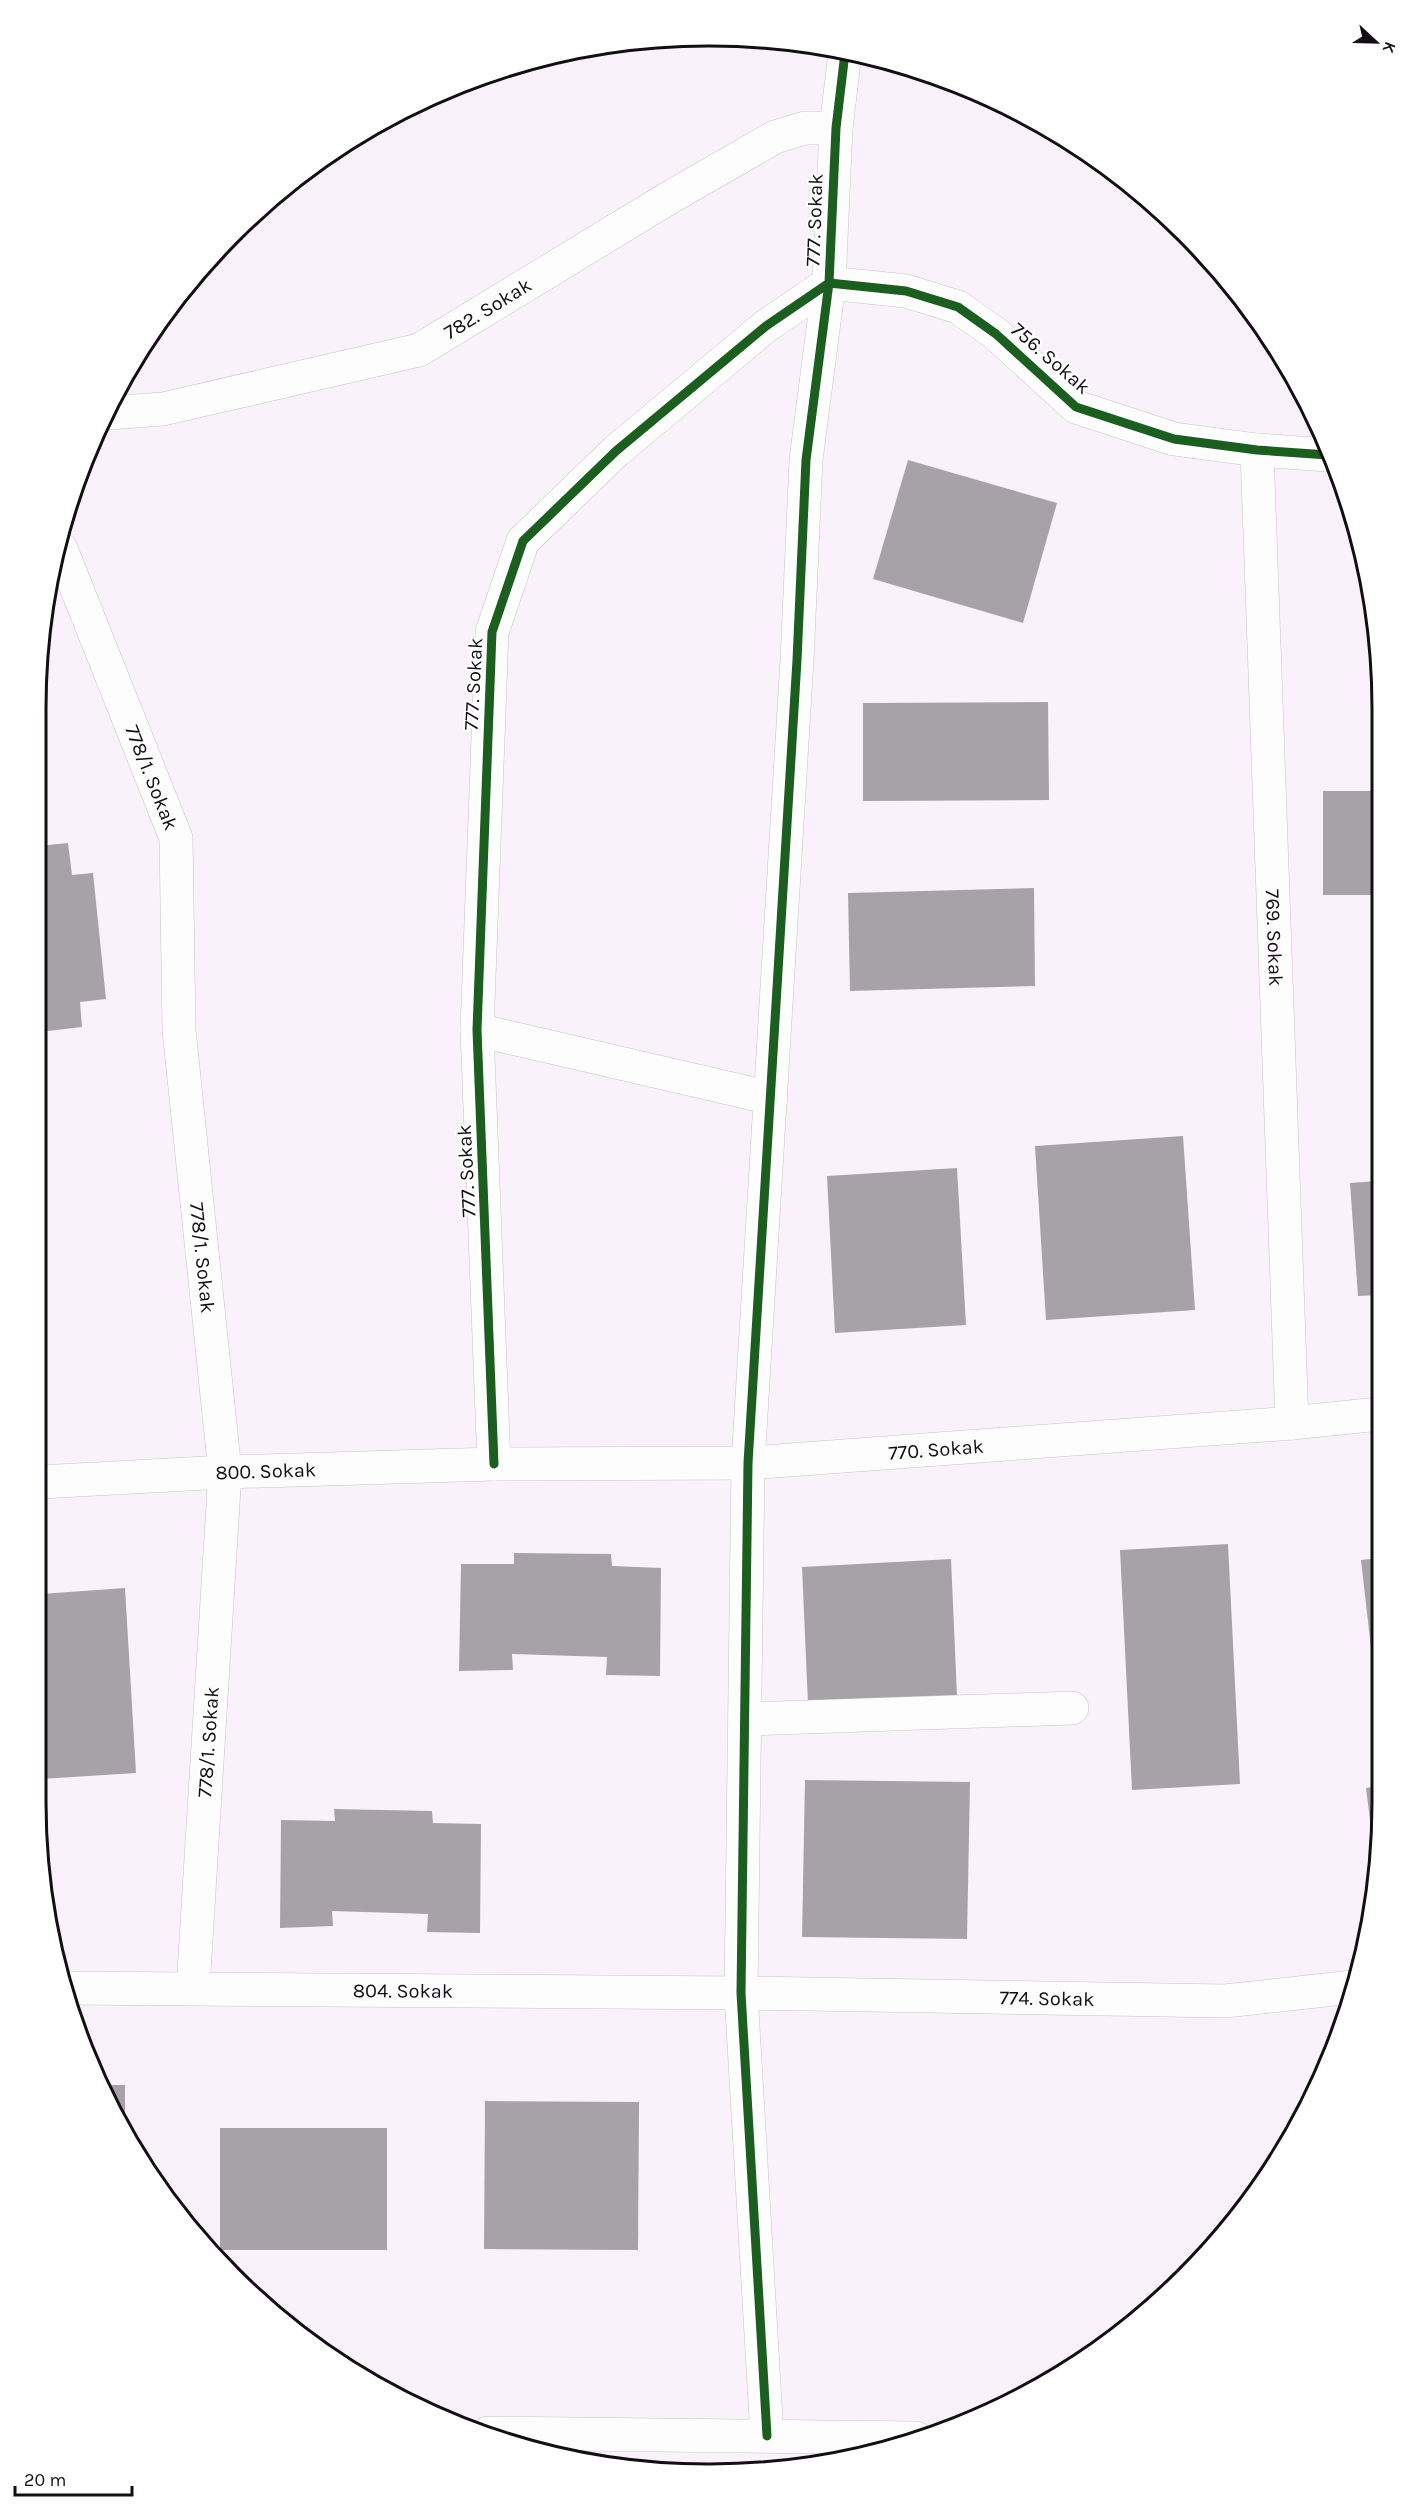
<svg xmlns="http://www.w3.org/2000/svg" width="1418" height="2510" font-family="Karla,sans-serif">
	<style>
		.building { fill: #a7a2a8 }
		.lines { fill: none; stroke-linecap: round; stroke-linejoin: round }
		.minor-casing { stroke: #c8c3c9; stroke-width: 34 }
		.major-casing { stroke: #c8c3c9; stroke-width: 34 }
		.minor { stroke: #fefdfe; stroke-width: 33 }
		.major { stroke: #fefdfe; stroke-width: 33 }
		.cycleway-casing { stroke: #fff; stroke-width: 13 }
		.cycleway { stroke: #1b5e20; stroke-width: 9 }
		.labels { text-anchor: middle; stroke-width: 4.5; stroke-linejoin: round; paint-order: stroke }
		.street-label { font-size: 20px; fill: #120e13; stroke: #fff }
		.rim { fill: none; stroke: #120e13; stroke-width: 3 }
	</style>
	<rect width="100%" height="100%" fill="#f9f2fa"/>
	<g class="building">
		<path d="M908 460 1057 503 1023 623 873 579Z"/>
		<path d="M1048 702 1049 800 863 801V703Z"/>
		<rect x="1323" y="791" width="54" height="104"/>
		<path d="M68 843 72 875 93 873 106 999 80 1002 82 1027 39 1032 38 846Z"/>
		<path d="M1034 888 1035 986 850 991 848 893Z"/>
		<path d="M1183 1136 1195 1310 1046 1320 1035 1146Z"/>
		<path d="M957 1168 966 1325 835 1333 827 1176Z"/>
		<path d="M1378 1181 1379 1295 1358 1296 1350 1183Z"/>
		<path d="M1228 1544 1240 1784 1132 1790 1120 1550Z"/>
		<path d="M514 1553 611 1554 612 1566 661 1568 660 1676 606 1675 607 1657 512 1654 513 1670 459 1671 461 1564H514Z"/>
		<path d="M1380 1558V1701H1377L1361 1560Z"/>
		<path d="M951 1559 957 1696 808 1704 802 1567Z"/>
		<path d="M125 1588 136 1773 41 1779V1594Z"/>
		<path d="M805 1780 970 1782 967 1939 802 1937Z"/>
		<path d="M1380 1786 1381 1845 1376 1868 1366 1788Z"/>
		<path d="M334 1809 432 1811 433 1823 481 1824 480 1933 427 1932 428 1914 332 1911 333 1926 280 1928 281 1820 335 1821Z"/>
		<path d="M100 2085H125V2130L106 2099Z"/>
		<path d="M485 2101 639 2102 638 2250 484 2249Z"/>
		<rect x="220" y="2128" width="167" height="122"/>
	</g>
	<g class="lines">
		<defs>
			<g id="minor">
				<path id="s1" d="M108 413 163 409 419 350 667 199 775 137 805 128H836"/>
				<path id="s2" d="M1257 450 1292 1423"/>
				<path id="s3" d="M61 549 176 838 179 1030 225 1472 193 1988"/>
				<path d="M477 1030 771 1098"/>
				<path d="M494 1464 477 1030 492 632 523 541 616 451 766 326 829 283 836 128 845 53"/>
				<path id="s4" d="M40 1482 225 1472 494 1464 748 1463 1292 1423 1379 1414"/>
				<path d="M746 1719 1072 1708"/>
				<path id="s5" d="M65 1988 741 1993 1225 2001 1352 1987"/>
				<path d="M767 2436 741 1993 748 1463 797 660 806 460 829 283 906 291 958 307 996 334 1076 407 1174 439 1257 450 1328 455"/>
			</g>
			<path id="major" d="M488 2433 916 2438"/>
		</defs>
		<use href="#minor" class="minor-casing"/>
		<use href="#major" class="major-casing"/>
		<use href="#minor" class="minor"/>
		<use href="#major" class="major"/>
		<defs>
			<g id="cycleway">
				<path d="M494 1464 477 1030 492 632 523 541 616 451 766 326 829 283 836 128 845 53"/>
				<path d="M767 2436 741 1993 748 1463 797 660 806 460 829 283 906 291 958 307 996 334 1076 407 1174 439 1257 450 1328 455"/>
			</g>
		</defs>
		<use href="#cycleway" class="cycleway-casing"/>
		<use href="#cycleway" class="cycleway"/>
	</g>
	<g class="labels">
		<g class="street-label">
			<text transform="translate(814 220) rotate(-88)" y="7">777. Sokak</text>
			<text dy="7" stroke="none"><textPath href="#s1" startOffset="398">782. Sokak</textPath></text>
			<text transform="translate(1051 358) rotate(41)" y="7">756. Sokak</text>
			<text transform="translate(473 684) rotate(-87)" y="7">777. Sokak</text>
			<text dy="7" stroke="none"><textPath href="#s3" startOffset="246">778/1. Sokak</textPath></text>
			<text dy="7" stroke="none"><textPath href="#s2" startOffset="488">769. Sokak</textPath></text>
			<text transform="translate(466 1171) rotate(-93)" y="7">777. Sokak</text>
			<text dy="7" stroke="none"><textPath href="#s3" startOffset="732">778/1. Sokak</textPath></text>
			<text dy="7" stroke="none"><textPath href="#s4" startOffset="897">770. Sokak</textPath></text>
			<text dy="7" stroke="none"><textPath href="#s4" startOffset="226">800. Sokak</textPath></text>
			<text transform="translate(208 1742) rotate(-86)" y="7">778/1. Sokak</text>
			<text dy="7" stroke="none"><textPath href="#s5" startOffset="338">804. Sokak</textPath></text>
			<text dy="7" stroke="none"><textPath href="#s5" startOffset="982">774. Sokak</textPath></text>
		</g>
	</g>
	<path d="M0 0H1418V2510H0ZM708 46H710A662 662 0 0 1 1372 708V1802A662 662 0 0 1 710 2464H708A662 662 0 0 1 46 1802V708A662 662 0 0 1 708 46Z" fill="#fff" fill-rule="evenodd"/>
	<path class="rim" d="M708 46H710A662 662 0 0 1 1372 708V1802A662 662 0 0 1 710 2464H708A662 662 0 0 1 46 1802V708A662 662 0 0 1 708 46Z"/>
	<g transform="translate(1376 42) rotate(112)" stroke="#ffffff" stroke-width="4.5" paint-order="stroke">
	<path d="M0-4.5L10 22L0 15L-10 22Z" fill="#120e13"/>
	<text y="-9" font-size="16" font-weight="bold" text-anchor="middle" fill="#120e13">K</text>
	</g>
	<path d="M15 2486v9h117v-9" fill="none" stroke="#120e13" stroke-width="3"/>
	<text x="24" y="2486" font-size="18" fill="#120e13" stroke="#ffffff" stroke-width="4.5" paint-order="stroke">20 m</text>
</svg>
